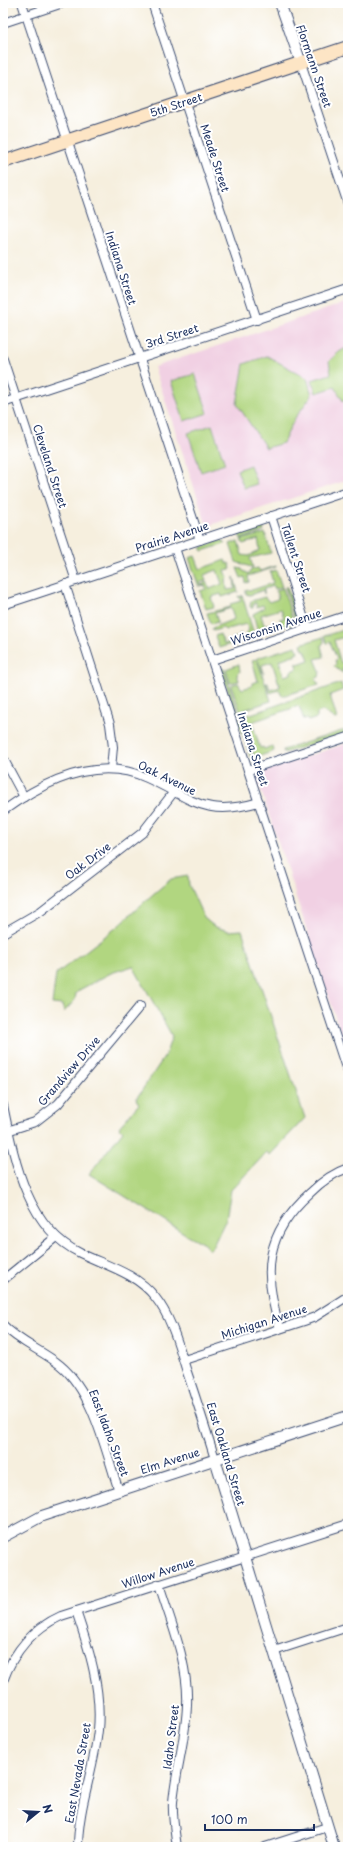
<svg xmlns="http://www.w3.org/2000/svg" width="351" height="1850" font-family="'Playpen Sans',sans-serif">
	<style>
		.built { fill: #f1d0e3 }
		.green { fill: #b1d680; stroke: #66826f }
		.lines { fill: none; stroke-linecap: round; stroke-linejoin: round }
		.minor-casing { stroke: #3c4c71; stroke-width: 10 }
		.tertiary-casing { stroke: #3c4c71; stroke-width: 12 }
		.secondary-casing { stroke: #3c4c71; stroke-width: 14 }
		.minor { stroke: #fff; stroke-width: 8 }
		.tertiary { stroke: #fff; stroke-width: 10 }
		.secondary { stroke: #fde5c5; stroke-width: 12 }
		.labels { text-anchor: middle; stroke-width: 4; stroke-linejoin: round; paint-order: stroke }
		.street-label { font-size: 11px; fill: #1b2f5e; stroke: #fff }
	</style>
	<rect width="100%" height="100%" fill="#fff"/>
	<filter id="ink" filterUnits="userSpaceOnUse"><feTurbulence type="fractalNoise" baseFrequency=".025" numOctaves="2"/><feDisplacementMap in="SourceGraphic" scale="8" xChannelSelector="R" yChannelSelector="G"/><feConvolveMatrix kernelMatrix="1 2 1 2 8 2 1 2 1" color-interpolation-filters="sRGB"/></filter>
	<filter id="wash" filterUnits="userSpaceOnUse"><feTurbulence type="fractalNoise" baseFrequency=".012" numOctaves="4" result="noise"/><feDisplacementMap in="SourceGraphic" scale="16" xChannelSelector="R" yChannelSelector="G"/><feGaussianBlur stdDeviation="0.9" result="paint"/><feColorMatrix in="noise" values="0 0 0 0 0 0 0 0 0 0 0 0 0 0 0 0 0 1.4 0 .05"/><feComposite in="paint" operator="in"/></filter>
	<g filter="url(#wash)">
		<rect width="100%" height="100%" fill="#f6efde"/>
		<g class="built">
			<path d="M348 302V480L207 526 154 367Z"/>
			<path d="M348 743V1055L257 778V774L261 772Z"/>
		</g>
		<g class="green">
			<path d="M348 347V400L343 401 335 387 316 393 312 380 331 374 329 361 339 352Z"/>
			<path d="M267 356 307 378 312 395 295 418 283 443 266 448 237 404 244 364Z"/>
			<path d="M195 374 208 413 184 421 171 381Z"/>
			<path d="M212 425 225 464 201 472 188 433Z"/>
			<path d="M250 465 257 484 244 488 237 470Z"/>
			<path d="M263 527 264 531 241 539 239 534Z"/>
			<path d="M265 533 271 553 250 558 253 567H251L236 562 230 544 238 541 242 555 249 556 260 550 258 539 243 544 241 540Z"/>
			<path d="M222 540 225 544 202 551V547Z"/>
			<path d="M195 556 200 569 225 560 227 564 229 563 231 569 225 570 228 578 226 579 227 590 235 589 234 577 238 592 222 597 221 594 211 597 214 607 206 609 200 591 206 589 205 585 202 586 201 585 206 582 210 589 222 584 217 570 204 575 206 581 201 582 199 587 189 558Z"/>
			<path d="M276 566V567L248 576 249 582 246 583 245 577 241 578 237 568 242 569V570L249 574 251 570 258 568 260 571Z"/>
			<path d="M276 570 282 587 275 589 274 586 264 589V594L263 590 250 595 246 594V590H252L273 583 270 572Z"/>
			<path d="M285 587H287L299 622 296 623Z"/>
			<path d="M283 588 294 624 283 627 280 619 284 618 281 609 261 615 264 625 270 624 272 631 259 635 253 614 264 608 263 605 257 607 255 602 253 605V608H251L250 606 251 601 265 597 269 602 278 599 276 591Z"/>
			<path d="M242 595 255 637 247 639 246 634 249 630 246 624 225 630 223 628 213 631 212 628 234 619 231 608 215 613 218 622 211 624 207 613 231 607 230 604 241 601 238 596 241 597Z"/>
			<path d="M346 629 348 646 345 637 334 640 341 663 348 661V667L342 669 343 673 338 670 334 666 336 664 335 661 337 659 330 642 327 643 324 636Z"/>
			<path d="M240 633 243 640 219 648 215 636 220 634 224 644 233 642V638L239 637Z"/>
			<path d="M323 637 324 642 321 646 324 657 315 659 320 671 319 677 315 679 319 685 282 696 279 690 270 693 266 683H268L270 690 280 687 272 662 262 665 264 673H263L257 658 296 646 298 652 295 653V656L293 655 279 660 284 676 291 674V671L298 668 296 662 298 664 309 660 305 650H303L301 644Z"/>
			<path d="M257 659 271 701 240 711 231 685 238 683 242 689 252 686V683L258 681 252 660Z"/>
			<path d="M239 664 240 672 237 674 239 681 230 683 226 669Z"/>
			<path d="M224 669 238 712H235L221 669Z"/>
			<path d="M341 683 343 690 330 695 337 719H335L323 711 317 713V718L308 721 307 719 304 720 299 706 252 722 260 748 263 747 264 749 273 746 274 751 255 758 242 717Z"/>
			<path d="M240 718 253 758 251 759 238 720Z"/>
			<path d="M348 729V733L284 753 283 750Z"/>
			<path d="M188 876 189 885 204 918 215 927 229 931 242 930 305 1118 270 1155 267 1152 231 1190 226 1219 213 1246 209 1250 204 1244 187 1235 89 1174 123 1131 119 1127 139 1104 136 1099 165 1056 172 1036 133 966 111 973 81 989 76 993 75 1000 64 1012 62 1005 52 1004 56 974 117 927 152 895 171 879Z"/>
		</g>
	</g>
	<g filter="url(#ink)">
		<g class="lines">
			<defs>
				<g id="minor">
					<path d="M22 3 200 540"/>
					<path d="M152 3 257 320"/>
					<path d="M3 23 63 3"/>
					<path d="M301 63 348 204"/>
					<path d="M3 359 76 581"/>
					<path d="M3 403 348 289"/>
					<path d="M271 516 307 628"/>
					<path d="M175 548 348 1074"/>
					<path d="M65 584 110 724 113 747 111 769"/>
					<path d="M3 605 348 491"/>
					<path d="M212 660 348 615"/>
					<path d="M3 758 24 797"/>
					<path d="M248 770 348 737"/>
					<path d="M3 811C44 781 97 755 147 778 193 799 204 818 259 802"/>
					<path d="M3 933 41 911 142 833 173 793"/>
					<path d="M3 1105C14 1158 26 1227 80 1253 107 1266 136 1273 155 1297 172 1318 179 1347 187 1372 197 1401 206 1430 215 1459"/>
					<path d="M4 1132 35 1122 58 1104 140 1006"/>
					<path d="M3 1280 56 1237"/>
					<path d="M3 1325C20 1343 42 1350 60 1365 94 1393 105 1450 119 1491"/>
					<path d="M280 1328C262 1273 265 1233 310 1193 321 1182 333 1173 348 1168"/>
					<path d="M184 1360 304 1321 315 1317 348 1296"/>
					<path d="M159 1584C171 1623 189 1664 187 1705 186 1738 176 1769 173 1802 172 1816 175 1832 177 1847"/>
					<path d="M76 1611C89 1649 102 1689 98 1730 94 1770 78 1807 78 1847"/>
					<path d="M274 1651 348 1627"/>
					<path d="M3 1681C14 1651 32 1629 61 1616L348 1524"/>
					<path d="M265 1847 327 1827"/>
				</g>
				<g id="tertiary">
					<path d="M280 3 301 63"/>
					<path d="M215 1459 334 1847"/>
					<path d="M3 1537 42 1516 348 1416"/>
				</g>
				<path id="secondary" d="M3 162 348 47"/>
			</defs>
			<use href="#minor" class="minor-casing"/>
			<use href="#tertiary" class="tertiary-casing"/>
			<use href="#secondary" class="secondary-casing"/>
			<use href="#minor" class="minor"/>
			<use href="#tertiary" class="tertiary"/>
			<use href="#secondary" class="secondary"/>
		</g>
	</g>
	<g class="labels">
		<g class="street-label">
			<text transform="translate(314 66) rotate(71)" y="4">Flormann Street</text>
			<text transform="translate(176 105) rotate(-18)" y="4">5th Street</text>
			<text transform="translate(215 158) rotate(72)" y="4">Meade Street</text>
			<text transform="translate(121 268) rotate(72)" y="4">Indiana Street</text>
			<text transform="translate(172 336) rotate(-18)" y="4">3rd Street</text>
			<text transform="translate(50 466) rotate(72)" y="4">Cleveland Street</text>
			<text transform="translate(172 537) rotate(-18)" y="4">Prairie Avenue</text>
			<text transform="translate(296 558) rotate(72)" y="4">Tallent Street</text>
			<text transform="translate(276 627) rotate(-18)" y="4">Wisconsin Avenue</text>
			<text transform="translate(253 749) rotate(72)" y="4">Indiana Street</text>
			<text transform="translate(167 778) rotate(26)" y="4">Oak Avenue</text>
			<text transform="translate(88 861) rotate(-37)" y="4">Oak Drive</text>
			<text transform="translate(69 1071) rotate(-49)" y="4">Grandview Drive</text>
			<text transform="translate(264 1322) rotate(-18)" y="4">Michigan Avenue</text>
			<text transform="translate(109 1433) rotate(69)" y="4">East Idaho Street</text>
			<text transform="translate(226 1454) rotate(73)" y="4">East Oakland Street</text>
			<text transform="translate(170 1461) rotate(-18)" y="4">Elm Avenue</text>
			<text transform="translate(158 1573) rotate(-18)" y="4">Willow Avenue</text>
			<text transform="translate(171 1737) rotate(-83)" y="4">Idaho Street</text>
			<text transform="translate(78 1773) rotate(-80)" y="4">East Nevada Street</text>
		</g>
	</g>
	<rect width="351" height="1850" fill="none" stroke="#fff" stroke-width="16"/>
	<g transform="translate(38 1812) rotate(72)" stroke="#ffffff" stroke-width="3" paint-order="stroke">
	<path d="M0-3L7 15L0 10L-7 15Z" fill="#1b2f5e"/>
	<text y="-6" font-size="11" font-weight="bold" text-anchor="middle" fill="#1b2f5e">N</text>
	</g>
	<path d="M205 1824v6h109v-6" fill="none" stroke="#1b2f5e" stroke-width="2"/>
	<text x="211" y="1824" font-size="12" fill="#1b2f5e" stroke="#ffffff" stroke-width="3" paint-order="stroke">100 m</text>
</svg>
